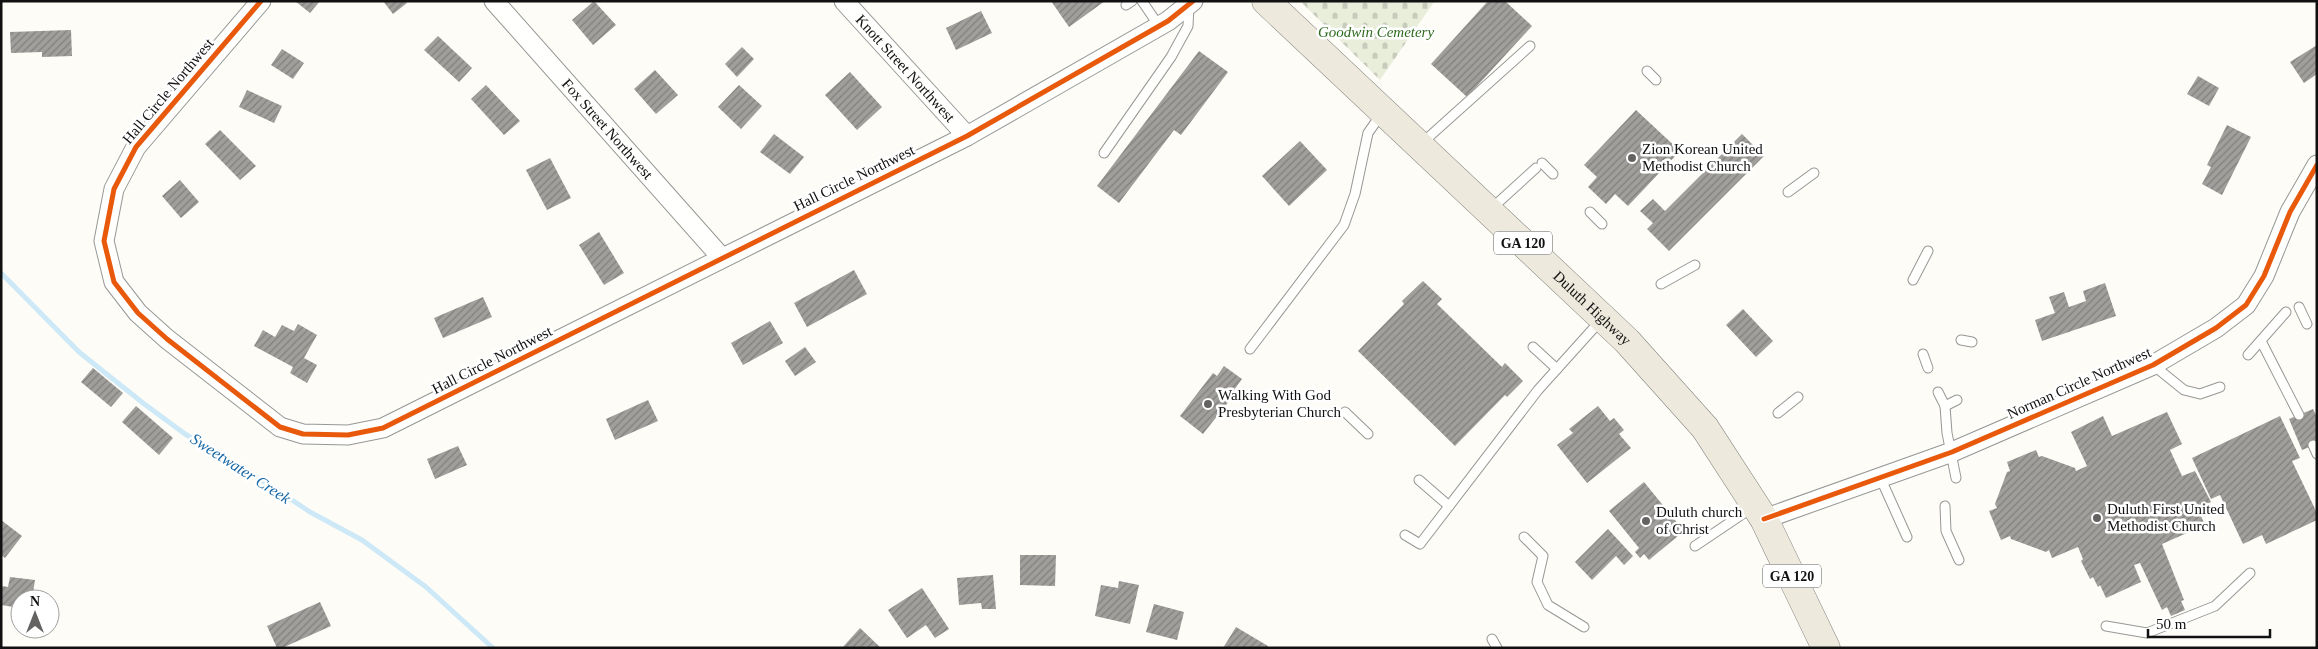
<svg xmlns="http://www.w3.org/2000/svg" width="2318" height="649" font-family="Georgia,serif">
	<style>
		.cemetery { fill: url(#cemetery-stones) }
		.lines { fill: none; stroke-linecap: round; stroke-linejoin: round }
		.stream { stroke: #cde8f7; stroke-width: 5 }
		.building { fill: url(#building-hatch) }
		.lane-casing { stroke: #979795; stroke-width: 11 }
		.street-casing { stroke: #979795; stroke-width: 21 }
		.primary-casing { stroke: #858482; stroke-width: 29 }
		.lane { stroke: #fffffe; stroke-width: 9 }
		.street { stroke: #fffffe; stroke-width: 19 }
		.primary { stroke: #ede9dc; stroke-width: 28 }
		.cycleway-casing { stroke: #fff; stroke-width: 8 }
		.cycleway { stroke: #e8590c; stroke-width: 5 }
		.poi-dot { fill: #646362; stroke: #fff; stroke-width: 2 }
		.labels { text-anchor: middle; stroke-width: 5; stroke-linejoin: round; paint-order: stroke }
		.shield { fill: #fff; stroke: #585858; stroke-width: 1 }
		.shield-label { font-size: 14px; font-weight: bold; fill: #111 }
		.park-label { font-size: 15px; font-style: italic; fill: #2f6b1f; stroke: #fff }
		.street-label { font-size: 15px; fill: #111; stroke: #fff }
		.poi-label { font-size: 15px; fill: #111; stroke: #fff; text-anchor: start }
		.water-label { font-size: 16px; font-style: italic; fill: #1768a6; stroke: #fff }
	</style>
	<defs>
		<pattern id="cemetery-stones" width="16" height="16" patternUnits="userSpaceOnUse" patternTransform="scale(1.25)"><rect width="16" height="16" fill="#e9eedb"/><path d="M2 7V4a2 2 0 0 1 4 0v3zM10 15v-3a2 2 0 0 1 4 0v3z" fill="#c7cbbb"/></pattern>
		<pattern id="building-hatch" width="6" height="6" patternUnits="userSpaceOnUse" patternTransform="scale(1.25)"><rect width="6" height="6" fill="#a19f9c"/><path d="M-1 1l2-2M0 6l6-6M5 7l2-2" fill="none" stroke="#82807e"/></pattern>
	</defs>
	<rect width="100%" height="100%" fill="#fdfcf7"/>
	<path class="cemetery" d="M1300 1H1433L1434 2 1380 80Z"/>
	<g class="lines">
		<path class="stream" d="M1 273 79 352 143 403 185 434 271 486 310 512 362 540 426 587 493 648"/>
	</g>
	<g class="building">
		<path d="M295 1H320L310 13Z"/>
		<path d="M383 1H406L407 3 393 14Z"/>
		<path d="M594 1 616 25 593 45 572 20Z"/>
		<path d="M1051 1H1105L1069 27Z"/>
		<path d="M1488 1H1505L1532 26 1467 97 1431 64Z"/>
		<path d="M981 11 992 33 956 50 946 28Z"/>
		<path d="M71 30 72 56 42 57V52L11 53 10 32Z"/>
		<path d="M438 36 472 68 459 82 424 50Z"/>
		<path d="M2317 45V74L2304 83 2290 62Z"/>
		<path d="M742 47 754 59 737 77 725 64Z"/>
		<path d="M282 49 304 63 293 79 271 65Z"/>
		<path d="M1199 51 1228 72 1181 135 1174 130 1119 203 1097 186Z"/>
		<path d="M655 70 678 95 656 114 634 89Z"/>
		<path d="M850 72 882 107 857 130 825 95Z"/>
		<path d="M2198 76 2219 88 2209 106 2187 94Z"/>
		<path d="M486 85 520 121 504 135 471 99Z"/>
		<path d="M739 85 762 106 741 129 718 107Z"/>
		<path d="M247 90 282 106 274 123 239 107Z"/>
		<path d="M1636 110 1680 151 1628 206 1615 194 1606 204 1588 187 1597 177 1584 165Z"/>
		<path d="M2227 125 2251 137 2222 195 2202 184 2211 167 2207 165Z"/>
		<path d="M220 130 256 166 240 180 205 144Z"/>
		<path d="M774 134 804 157 790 174 760 152Z"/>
		<path d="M1742 134 1764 156 1669 251 1647 229 1653 223 1640 211 1653 199 1665 211Z"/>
		<path d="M1300 141 1327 170 1289 206 1262 176Z"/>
		<path d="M550 158 571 198 547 210 526 170Z"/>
		<path d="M180 180 199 202 181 218 162 196Z"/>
		<path d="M599 232 624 273 604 285 579 245Z"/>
		<path d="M854 270 867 294 807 327 794 303Z"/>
		<path d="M1423 281 1442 299 1437 304 1502 367 1505 363 1523 381 1507 397 1505 395 1455 446 1358 351 1404 304 1402 301Z"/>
		<path d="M2105 283 2116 316 2042 341 2035 320 2055 313 2049 297 2064 292 2069 307 2086 301 2083 291Z"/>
		<path d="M483 297 492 317 443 338 434 318Z"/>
		<path d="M1743 309 1773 341 1756 357 1726 325Z"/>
		<path d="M770 321 783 343 743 365 731 343Z"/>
		<path d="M298 324 317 335 304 358 317 365 307 383 290 373 293 367 254 346 263 330 275 337 282 325 294 331Z"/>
		<path d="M805 347 816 362 795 376 785 361Z"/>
		<path d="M1224 366 1242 379 1234 390 1237 391 1203 434 1180 416 1213 373 1217 376Z"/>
		<path d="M93 368 123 393 111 407 81 382Z"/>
		<path d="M648 400 658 421 615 440 606 419Z"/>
		<path d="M136 406 173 438 159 455 122 422Z"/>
		<path d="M1598 406 1610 421 1614 418 1624 430 1619 434 1631 448 1587 483 1557 445 1573 433 1569 429Z"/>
		<path d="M2313 409 2317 417V444L2302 450 2289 419Z"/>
		<path d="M2167 412 2182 444 2170 450 2182 476 2195 471 2211 502 2200 508 2198 504 2196 505 2205 525 2162 544 2184 600 2181 601 2185 610 2171 616 2167 607 2162 610 2140 563 2134 565 2141 582 2106 598 2100 585 2098 587 2093 577 2090 579 2081 561 2083 559 2078 547 2052 558 2049 550 2046 552 2011 539 2010 536 2001 540 1989 511 1997 508 1995 504 2007 472 2010 471 2007 462 2036 450 2039 457 2042 456 2075 468 2076 471 2087 466 2071 432 2103 416 2112 436Z"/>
		<path d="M2280 416 2300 458 2292 461 2317 513V520L2266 544 2262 535 2243 544 2220 495 2211 499 2192 458Z"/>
		<path d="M458 446 467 465 435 479 427 459Z"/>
		<path d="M1644 482 1684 531 1649 560 1644 554 1640 558 1635 552 1639 548 1609 511Z"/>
		<path d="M1 520 22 536 5 558 1 555Z"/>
		<path d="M1608 529 1633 556 1624 565 1616 556 1592 580 1575 562Z"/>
		<path d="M1020 555H1056L1055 586 1020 585Z"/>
		<path d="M993 575 996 609H982L981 603 959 605 957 578Z"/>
		<path d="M10 577 35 580 32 599H20V608L1 605 2 586 8 587Z"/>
		<path d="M1119 581 1139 585 1130 624 1095 616 1101 585 1118 588Z"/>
		<path d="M922 588 949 629 935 638 926 625 907 638 888 610Z"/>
		<path d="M320 602 331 626 282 648H277L267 626Z"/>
		<path d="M1154 604 1184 612 1177 640 1146 632Z"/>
		<path d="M1236 627 1268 646 1267 648H1223Z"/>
		<path d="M860 628 881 648H842Z"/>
	</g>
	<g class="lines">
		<defs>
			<g id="lane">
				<path d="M1142 1 1159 26"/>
				<path d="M1126 5 1132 1"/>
				<path d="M1647 71 1656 80"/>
				<path d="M1421 144 1530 46"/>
				<path d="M1104 153 1171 57 1188 26 1189 6"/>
				<path d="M1542 163 1553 174"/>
				<path d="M1788 192 1814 173"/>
				<path d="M1491 209 1536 168"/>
				<path d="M1590 212 1602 224"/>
				<path d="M1913 280 1928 251"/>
				<path d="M1661 284 1695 265"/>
				<path d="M2299 307 2307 324"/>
				<path d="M1961 340 1972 342"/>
				<path d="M2261 341 2299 415"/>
				<path d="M1533 347 1557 369"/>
				<path d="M1250 349 1344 225 1355 194 1368 133 1382 113"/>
				<path d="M1923 354 1928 368"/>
				<path d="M2248 355 2286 312"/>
				<path d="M2153 365 2184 390 2200 394 2220 387"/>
				<path d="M1938 392 1945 406 1947 433 1956 478"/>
				<path d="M1945 406 1957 400"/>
				<path d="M1345 412 1368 434"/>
				<path d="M1778 413 1798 397"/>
				<path d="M2313 445 2317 454"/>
				<path d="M1880 477 1907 537"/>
				<path d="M1419 480 1449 506"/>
				<path d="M1945 506 1946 531 1959 560"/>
				<path d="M1405 535 1420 544 1538 390 1601 320"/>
				<path d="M1524 537 1543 556 1537 582 1548 605 1584 627"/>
				<path d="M1695 546 1753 507"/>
				<path d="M2106 626 2147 633 2215 606 2250 573"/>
				<path d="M1492 639 1497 648"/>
			</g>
			<g id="street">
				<path d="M261 1 136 147 114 189 104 241 114 282 138 313 167 339 280 427 303 434 348 435 383 428 967 136 1168 21 1193 1"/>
				<path id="s1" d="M494 1 722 258"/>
				<path id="s2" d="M844 1 967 136"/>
				<path d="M1764 519 1952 452 2153 365 2216 328 2246 305 2264 276 2290 212 2317 165"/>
			</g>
			<g id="primary">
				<path id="s3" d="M1266 1 1627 341 1705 428 1764 519 1826 648"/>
			</g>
		</defs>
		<use href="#lane" class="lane-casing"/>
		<use href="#street" class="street-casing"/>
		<use href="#primary" class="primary-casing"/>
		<use href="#lane" class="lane"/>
		<use href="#street" class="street"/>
		<use href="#primary" class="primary"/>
		<defs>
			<g id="cycleway">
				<path d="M261 1 136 147 114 189 104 241 114 282 138 313 167 339 280 427 303 434 348 435 383 428 967 136 1168 21 1193 1"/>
				<path d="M1764 519 1952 452 2153 365 2216 328 2246 305 2264 276 2290 212 2317 165"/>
			</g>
		</defs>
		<use href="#cycleway" class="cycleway-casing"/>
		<use href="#cycleway" class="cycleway"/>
	</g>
	<g class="poi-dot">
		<circle cx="1632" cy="158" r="5"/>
		<circle cx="1208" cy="404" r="5"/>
		<circle cx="2097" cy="518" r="5"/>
		<circle cx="1646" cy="521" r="5"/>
	</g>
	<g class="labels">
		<g class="shield">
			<rect x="1494" y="231.5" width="58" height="23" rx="4"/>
			<rect x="1763" y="564.5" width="58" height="23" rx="4"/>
		</g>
		<g class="shield-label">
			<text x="1523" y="248">GA 120</text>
			<text x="1792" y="581">GA 120</text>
		</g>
		<g class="park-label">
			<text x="1376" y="37">Goodwin Cemetery</text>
		</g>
		<g class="street-label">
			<text dy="5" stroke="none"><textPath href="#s2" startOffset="91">Knott Street Northwest</textPath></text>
			<text transform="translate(168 91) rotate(-50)" y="5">Hall Circle Northwest</text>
			<text dy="5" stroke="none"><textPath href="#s1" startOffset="171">Fox Street Northwest</textPath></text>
			<text transform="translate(854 178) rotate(-26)" y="5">Hall Circle Northwest</text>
			<text dy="5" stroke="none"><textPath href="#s3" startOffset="448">Duluth Highway</textPath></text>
			<text transform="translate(492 360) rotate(-27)" y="5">Hall Circle Northwest</text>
			<text transform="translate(2079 383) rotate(-24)" y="5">Norman Circle Northwest</text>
		</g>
		<g class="poi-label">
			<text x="1642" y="154">Zion Korean United<tspan x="1642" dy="17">Methodist Church</tspan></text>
			<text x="1218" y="400">Walking With God<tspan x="1218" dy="17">Presbyterian Church</tspan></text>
			<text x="2107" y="514">Duluth First United<tspan x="2107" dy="17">Methodist Church</tspan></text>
			<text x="1656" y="517">Duluth church<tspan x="1656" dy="17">of Christ</tspan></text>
		</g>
		<g class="water-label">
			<text transform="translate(241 468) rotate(33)" y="6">Sweetwater Creek</text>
		</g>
	</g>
	<rect width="2318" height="649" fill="none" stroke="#111111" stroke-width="5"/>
	<g transform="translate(35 614)"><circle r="24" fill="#ffffff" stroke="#a0a0a0"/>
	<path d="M0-4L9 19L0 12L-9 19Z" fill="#646362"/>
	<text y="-8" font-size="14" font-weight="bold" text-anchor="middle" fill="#111111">N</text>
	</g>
	<path d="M2148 629v8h122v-8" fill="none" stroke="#111111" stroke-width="2.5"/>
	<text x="2156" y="629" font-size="15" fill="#111111" stroke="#ffffff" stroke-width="4" paint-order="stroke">50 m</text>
</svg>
